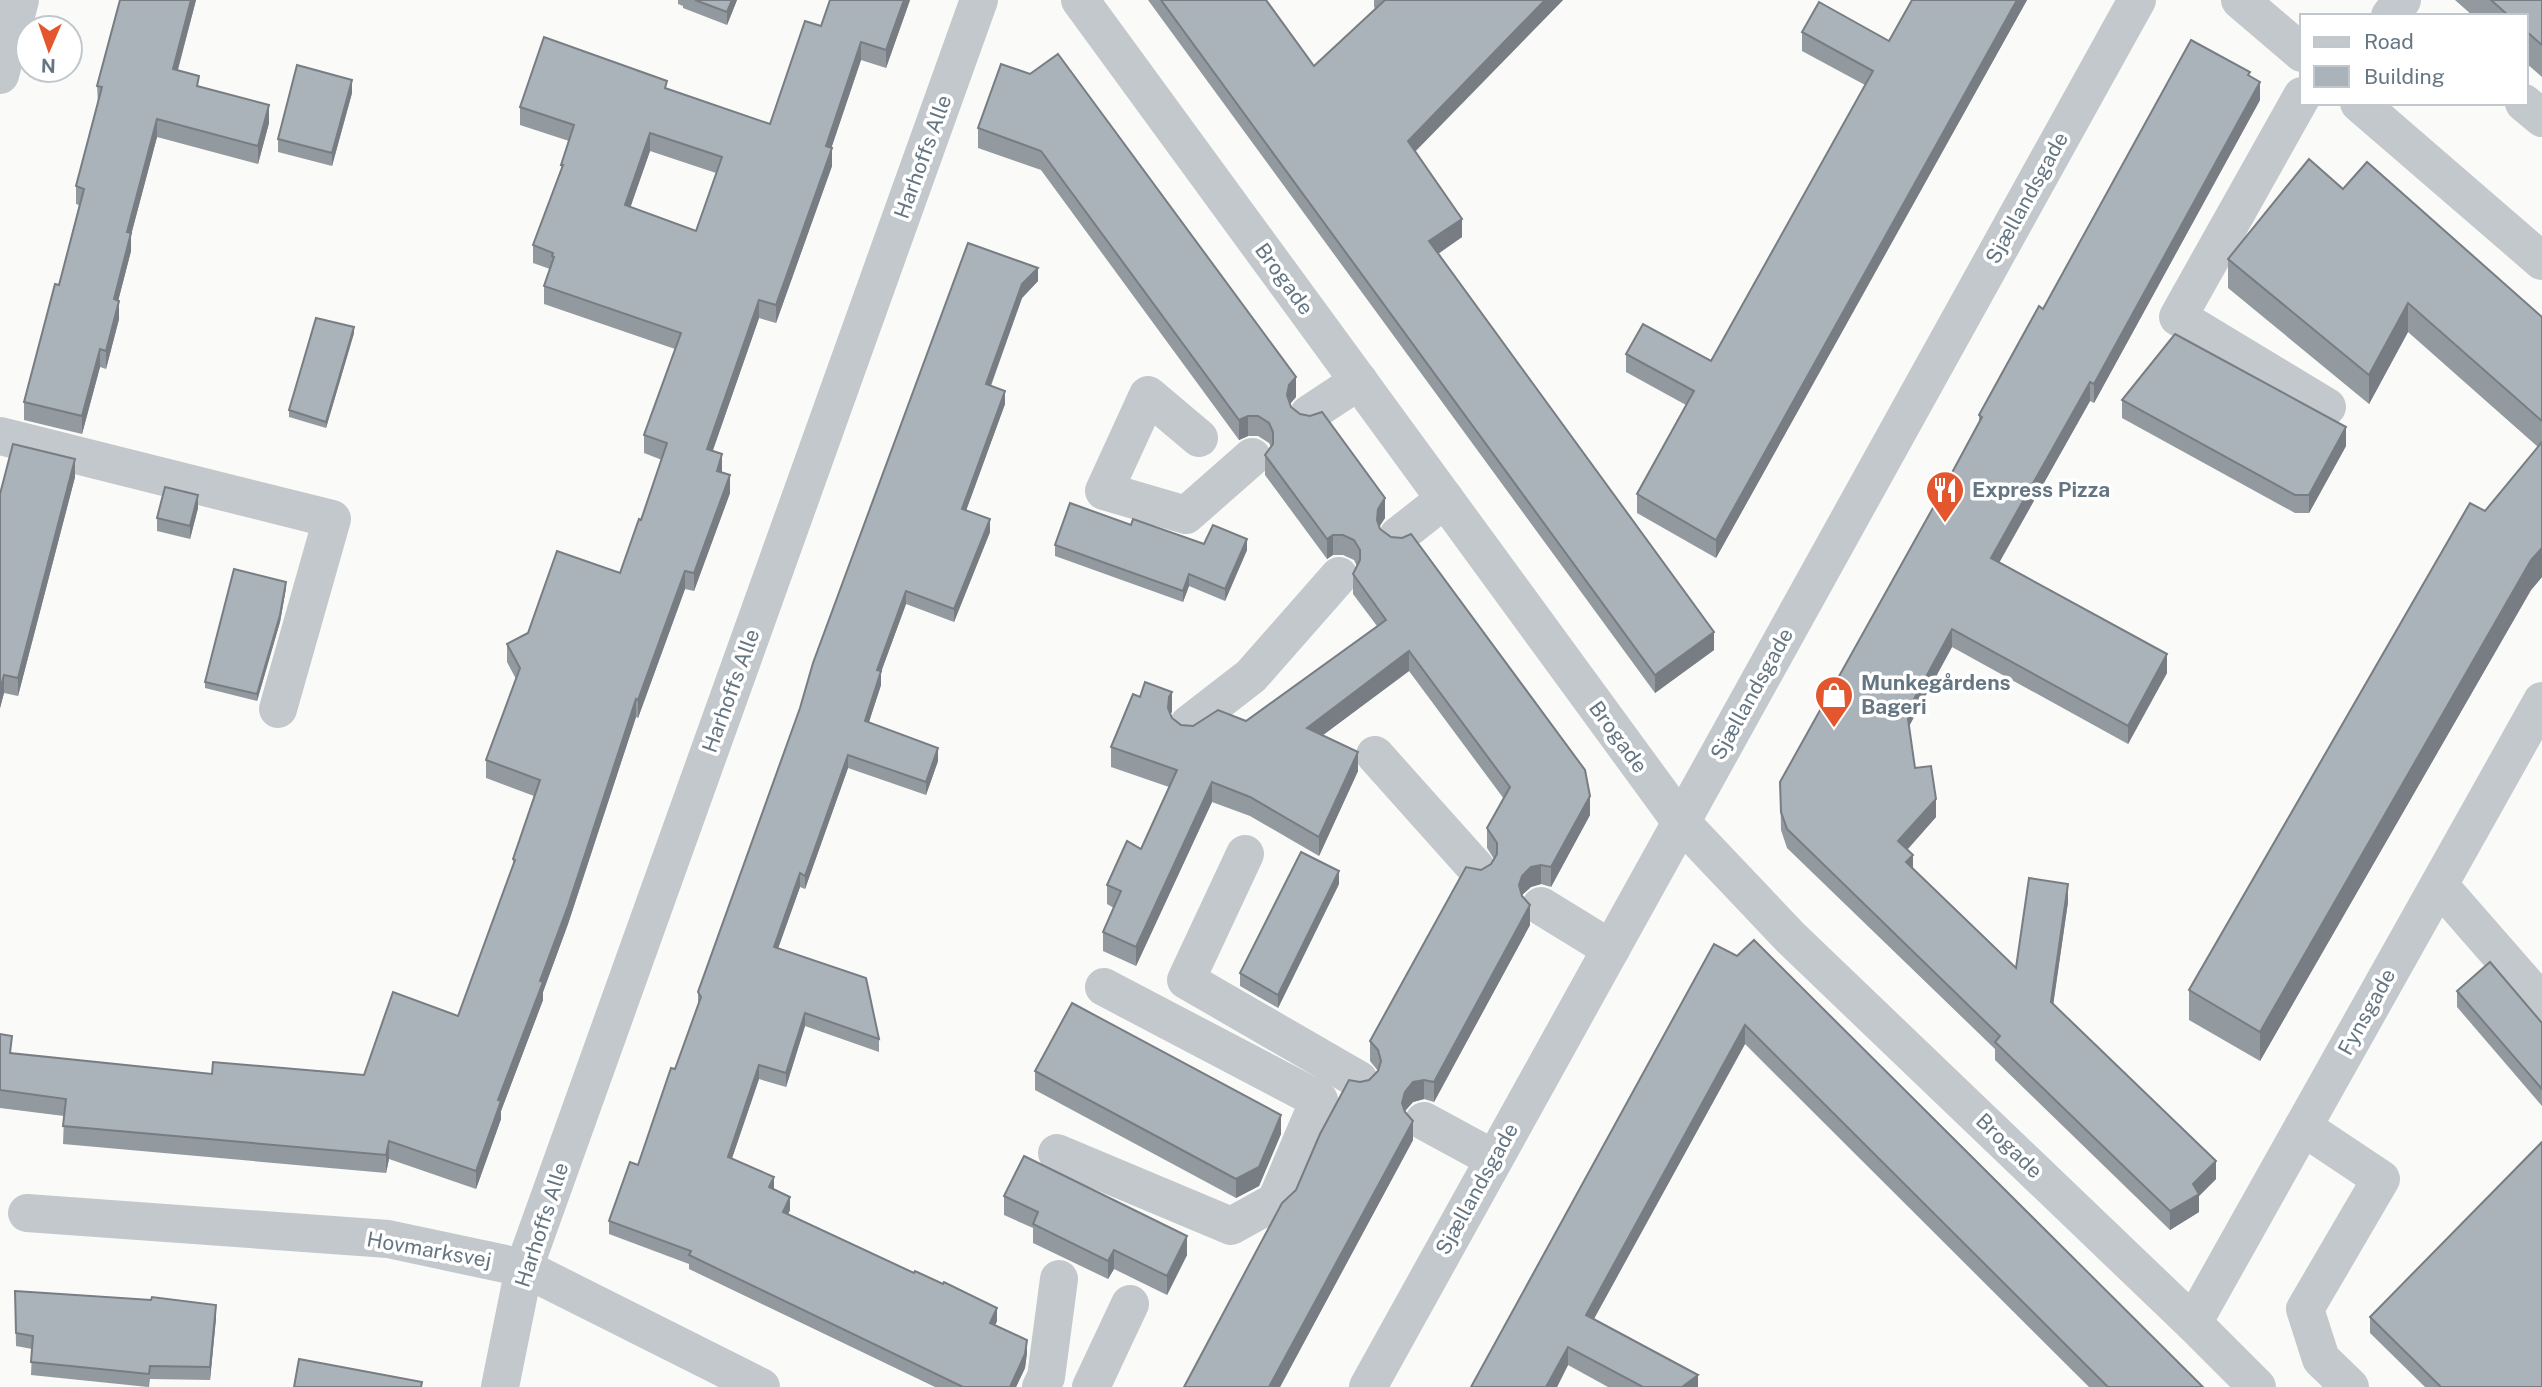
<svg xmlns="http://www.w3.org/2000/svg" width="2542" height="1387" font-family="'Public Sans',sans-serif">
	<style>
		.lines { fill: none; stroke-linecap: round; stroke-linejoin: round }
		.minor { stroke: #c3c8cc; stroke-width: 38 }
		.wall { fill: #929a9f; fill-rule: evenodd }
		.shaded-wall { fill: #777d82 }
		.building { fill: #aab3b9; stroke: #777d82; stroke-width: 2; fill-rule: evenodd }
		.labels { text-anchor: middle; stroke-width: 7; stroke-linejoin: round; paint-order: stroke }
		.street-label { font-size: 21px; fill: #657683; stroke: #fff }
		.poi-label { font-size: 21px; font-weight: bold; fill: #657683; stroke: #fff; text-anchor: start }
	</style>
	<rect width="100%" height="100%" fill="#fafaf8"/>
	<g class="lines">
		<g class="minor">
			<path d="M1080 0 1681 822 1791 938 2193 1323 2257 1387"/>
			<path d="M2240 0 2302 53"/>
			<path d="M2390 16 2402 0"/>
			<path d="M0 75 20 0"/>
			<path d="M2302 96 2178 317 2327 407"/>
			<path d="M2359 103 2542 261"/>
			<path d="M2524 103 2542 118"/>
			<path d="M1309 414 1359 381"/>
			<path d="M0 436 332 519 278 709"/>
			<path d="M1199 438 1148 395 1104 491 1186 515 1252 457"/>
			<path d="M1398 536 1445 499"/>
			<path d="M1189 724 1251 676 1339 576"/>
			<path d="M1375 755 1476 868"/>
			<path d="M1245 854 1186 980 1359 1080"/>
			<path d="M2439 885 2542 1003"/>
			<path d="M1541 906 1611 949"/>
			<path d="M1424 1121 1494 1159"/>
			<path d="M2303 1127 2381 1179 2305 1309 2321 1359 2350 1387"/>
			<path d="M1057 1153 1231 1226 1276 1201 1319 1100 1104 987"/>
			<path d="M27 1213 388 1239 524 1268 761 1387"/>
			<path d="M2193 1323 2542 701"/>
			<path d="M500 1387 524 1268 979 0"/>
			<path d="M1041 1387 1046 1377 1059 1279"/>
			<path d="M1091 1387 1130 1304"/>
			<path d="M1368 1387 2137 0"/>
		</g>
	</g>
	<g class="wall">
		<path d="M120 0H196L178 70 199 86 269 123 258 164 157 137 131 235V251L118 301 119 319 106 369 100 367 82 434 24 420V402L59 285 79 205 76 204V186L98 104 97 86Z"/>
		<path d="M678 0H737L727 25 683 8V6L678 4Z"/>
		<path d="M910 0 886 68 861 60 831 148 832 166 776 323 759 318 713 450 730 493 694 591 685 589 638 718 636 717 568 924 543 992V1000L501 1111V1119L476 1189 389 1159 386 1173 63 1144 64 1116 0 1108V1034L12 1053 212 1074 364 1075 458 1016 513 866V859L534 796 486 778V760L516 679 507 662V644L528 633 620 573 641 520 662 460 644 453V435L675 349 544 304V286L550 269 533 263V245L561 171V165L569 141 520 125V107L667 89 770 124 821 26ZM650 151 716 173 696 231 630 207Z"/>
		<path d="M1148 0H1266L1314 66 1376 9 1374 7V0H1563L1415 151 1462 237 1438 254 1714 650 1655 693Z"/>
		<path d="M1912 0H2027L1716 558 1637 513V494L1686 405 1626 372V354L1711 361 1865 85 1802 51V32L1889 41Z"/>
		<path d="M2455 0H2542V77L2526 63V16H2473Z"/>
		<path d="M1001 64 1296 397 1290 404 1291 407 1385 518 1379 526 1380 529 1590 815 1551 887 1541 884 1531 887 1522 895 1530 925 1434 1102 1424 1099 1413 1102 1405 1111 1413 1140 1280 1387H1184L1296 1190 1360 1082 1369 1080 1378 1071 1370 1061V1041L1481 870 1491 864 1494 859 1487 848V828L1504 799 1409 671 1323 735 1358 771 1319 856 1250 816 1212 802 1136 966 1103 951V932L1114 908 1107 904V885L1141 849 1169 787 1111 767V747L1172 712 1170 714 1172 718 1181 725 1193 726 1246 721 1377 626 1353 594V574L1357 566 1354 560 1343 555H1333L1327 559 1265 475V455L1271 447 1269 443 1258 436H1248L1239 440 1041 170 978 148V128Z"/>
		<path d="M2250 76 2260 100 2094 403 2090 401 1999 563 2167 673 2128 744 1952 647 1909 726 1915 768 1936 817 1907 850 1913 868 2016 968 2068 902 2053 1004 2216 1179 2199 1196V1212L2170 1230 1995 1060V1049L1787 848 1781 830 1780 782 1934 506 1979 423V415L2043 309Z"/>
		<path d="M352 93 332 166 278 152V139Z"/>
		<path d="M2343 189 2542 317V577L2531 590 2260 1061 2189 1020V990L2485 511 2538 447 2408 332 2369 404 2228 288V259Z"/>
		<path d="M968 243 1038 281 1022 298 991 386 1005 404 966 510 990 532 954 622 906 604 881 672V685L869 722 938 761 926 795 848 768 805 889 800 887 778 948 879 1039V1052L805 1026 786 1087 759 1079 732 1158 774 1189 790 1210 788 1214 997 1321 995 1325 1027 1353 1025 1368 1016 1387H935L689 1269V1264L609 1234V1221L638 1165 675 1069 698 1006V992Z"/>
		<path d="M354 333 326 428 289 417V410Z"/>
		<path d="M2122 400 2346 446 2309 513H2295L2122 418Z"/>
		<path d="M75 477 18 696 4 693 0 708V494Z"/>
		<path d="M198 508 190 539 157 531V518Z"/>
		<path d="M1131 525 1204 544 1247 550 1225 601 1189 586 1183 602 1055 556V545Z"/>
		<path d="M286 588 280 622 257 701 205 688V682Z"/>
		<path d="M1339 884 1278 1008 1240 986V973Z"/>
		<path d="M1714 944 2203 1387H2089L1745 1044 1594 1319 1698 1387H1608L1568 1365 1557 1387H1471Z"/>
		<path d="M2457 991 2542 1023V1106L2457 1007Z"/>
		<path d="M1035 1071 1281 1134 1259 1186 1236 1198 1035 1090Z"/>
		<path d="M1004 1196 1187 1255 1167 1295 1114 1269 1108 1279 1033 1243V1228L1004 1215Z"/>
		<path d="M15 1291 216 1318 210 1380 150 1379 149 1387H148L31 1375 32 1349 16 1346Z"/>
		<path d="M2370 1317 2542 1387H2425L2370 1333Z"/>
	</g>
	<g class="shaded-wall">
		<path d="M191 0H196L173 87V69Z"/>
		<path d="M732 0H737L727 25V12Z"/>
		<path d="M904 0H910L886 68V50Z"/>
		<path d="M1545 0H1563L1408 159V141Z"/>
		<path d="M2017 0H2027L1716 558V540Z"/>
		<path d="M861 42V60L826 164V146Z"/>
		<path d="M352 80V93L332 166V153Z"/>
		<path d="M2260 82V100L2094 403V384Z"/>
		<path d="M269 105V123L258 164V146Z"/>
		<path d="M157 119V137L131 235V251L114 317V299L127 232Z"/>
		<path d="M650 133V151L625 223V205Z"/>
		<path d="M832 148V166L776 323V305Z"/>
		<path d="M1462 219V237L1429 260V241Z"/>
		<path d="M1038 268V281L1022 298 986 398V384L1022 284Z"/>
		<path d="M759 300V318L707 467V449Z"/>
		<path d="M119 301V319L106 369V351Z"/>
		<path d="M2408 303V332L2369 404V375Z"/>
		<path d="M354 327V333L326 428V422Z"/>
		<path d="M100 349V367L82 434V416Z"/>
		<path d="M1296 377V397L1289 405 1287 395 1289 385Z"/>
		<path d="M2090 382V401L1991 577V558Z"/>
		<path d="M1005 391V404L962 522V509Z"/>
		<path d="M1248 416V436L1239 440V420Z"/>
		<path d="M2346 427V446L2309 513V495Z"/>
		<path d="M722 454V472L717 489V471Z"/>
		<path d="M75 459V477L18 696V678Z"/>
		<path d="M730 475V493L694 591V573Z"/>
		<path d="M198 495V508L190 539V526Z"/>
		<path d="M1385 498V518L1378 529 1377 520 1378 509Z"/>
		<path d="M990 519V532L954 622V609Z"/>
		<path d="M1333 535V555L1327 559V539Z"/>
		<path d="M1247 539V550L1225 601V589Z"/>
		<path d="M2542 548V577L2531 590 2260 1061V1032L2531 560Z"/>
		<path d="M685 571V589L638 718V700Z"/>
		<path d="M1189 574V586L1183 602V591Z"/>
		<path d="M286 582V588L280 622 257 701V694Z"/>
		<path d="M906 591V604L881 672V685L865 734V721L877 670Z"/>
		<path d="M1952 629V647L1907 730V712Z"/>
		<path d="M1714 632V650L1655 693V675Z"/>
		<path d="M1409 651V671L1307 747V728Z"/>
		<path d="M2167 654V673L2128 744V726Z"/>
		<path d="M4 675V693L0 708V690Z"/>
		<path d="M1172 692V712L1169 716 1168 708 1169 697Z"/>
		<path d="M636 699V717L568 924 543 992V1000L501 1111V1119L476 1189V1171L498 1100Z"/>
		<path d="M938 748V761L926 795V782Z"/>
		<path d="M1358 752V771L1319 856V837Z"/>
		<path d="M848 755V768L805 889V876Z"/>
		<path d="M1212 782V802L1136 966V947Z"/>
		<path d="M1590 796V815L1551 887V867Z"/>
		<path d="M1936 799V817L1898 860V841Z"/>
		<path d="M1913 855V874L1906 862Z"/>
		<path d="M1541 865V884L1531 887 1522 895 1519 905V885L1522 876 1531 867Z"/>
		<path d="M1339 871V884L1278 1008V995Z"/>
		<path d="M800 873V887L774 960V947Z"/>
		<path d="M2068 884V902L2051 1020V1002Z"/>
		<path d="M1530 905V925L1434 1102V1082Z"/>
		<path d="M805 1013V1026L786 1087V1073Z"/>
		<path d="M1745 1025V1044L1586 1333V1315Z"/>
		<path d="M759 1065V1079L728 1170V1157Z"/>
		<path d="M1424 1080V1099L1413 1102 1405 1111 1402 1103 1405 1092 1413 1082Z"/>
		<path d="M1281 1115V1134L1259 1186 1236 1198V1179Z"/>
		<path d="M1413 1121V1140L1280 1387H1269Z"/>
		<path d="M389 1141V1159L386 1173V1155Z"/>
		<path d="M2216 1161V1179L2199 1196V1212L2170 1230V1211L2193 1184Z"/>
		<path d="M774 1177V1190L769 1187Z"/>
		<path d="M790 1197V1210L783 1225V1212Z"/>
		<path d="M1187 1236V1255L1167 1295V1276Z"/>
		<path d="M1114 1250V1269L1108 1279V1261Z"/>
		<path d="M216 1305V1318L210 1380V1367Z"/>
		<path d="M997 1308V1321L990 1336V1323Z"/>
		<path d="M1027 1340V1353L1025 1368 1016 1387H1010Z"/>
		<path d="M1568 1347V1365L1557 1387H1546Z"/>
		<path d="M1698 1375V1387H1682Z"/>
	</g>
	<g class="building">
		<path d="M120 0H191L173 69 199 76 197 86 269 105 258 146 157 119 127 232 131 233 114 299 119 301 106 351 100 349 82 416 24 402 55 284 59 285 84 189 76 186 102 87 97 86Z"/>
		<path d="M695 0H732L727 12Z"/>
		<path d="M830 0H904L886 50 861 42 826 146 832 148 776 305 759 300 707 449 722 454 717 471 730 475 694 573 685 571 638 700 636 699 568 906 540 981 543 982 498 1100 501 1101 476 1171 389 1141 386 1155 63 1126 66 1099 0 1090V1034L12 1036 10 1053 212 1074 213 1062 364 1075 393 992 458 1016 515 860 513 859 540 780 486 760 520 668 507 644 528 633 557 551 620 573 639 519 641 520 667 443 644 435 681 333 544 286 554 257 552 256 553 253 533 245 563 165H561L574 125 520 107 544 37 667 81 665 88 770 124 805 21 821 26ZM650 133 722 157 696 231 625 205Z"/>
		<path d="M1161 0H1266L1314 66 1385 0H1545L1408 141 1462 219 1429 241 1714 632 1655 675Z"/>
		<path d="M1912 0H2017L1716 540 1637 494 1694 391 1626 354 1643 324 1711 361 1873 71 1802 32 1819 2 1889 41Z"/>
		<path d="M2491 0H2542V45L2526 31V16H2509Z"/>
		<path d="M2191 40 2250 72 2248 75 2260 82 2094 384 2090 382 1991 558 2167 654 2128 726 1952 629 1907 712 1915 768 1931 766 1936 799 1898 841 1913 855 1906 862 2016 968 2029 878 2068 884 2051 1002 2216 1161 2193 1184 2199 1194 2170 1211 1995 1042 2000 1036 1787 829 1781 812 1780 782 1934 506 1982 417 1979 415 2039 306 2043 309Z"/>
		<path d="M1058 54 1296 377 1289 385 1287 395 1291 407 1300 414 1310 416 1322 412 1385 498 1378 509 1377 520 1380 529 1391 537 1402 538 1411 534 1585 770 1590 796 1551 867 1541 865 1531 867 1522 876 1519 885 1522 896 1530 905 1434 1082 1424 1080 1413 1082 1405 1092 1402 1103 1405 1112 1413 1121 1269 1387H1184L1282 1203 1296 1190 1320 1134 1349 1080 1360 1082 1369 1080 1378 1071 1381 1061 1378 1050 1370 1041 1466 867 1481 870 1491 864 1497 854V843L1487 828 1510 787 1409 651 1307 728 1358 752 1319 837 1250 797 1212 782 1136 947 1103 932 1121 891 1107 885 1127 841 1141 849 1177 770 1111 747 1133 694 1140 697 1145 682 1172 692 1169 697 1168 708 1172 718 1181 725 1193 726 1218 710 1246 721 1386 620 1353 574 1360 560V550L1354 540 1343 535H1333L1327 539 1265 455 1273 444V432L1269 423 1258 416H1248L1239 420 1041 151 978 128 1001 64 1030 74Z"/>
		<path d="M297 65 352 80 332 153 278 139Z"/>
		<path d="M2309 159 2343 189 2367 162 2542 317V421L2408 303 2369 375 2228 259Z"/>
		<path d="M968 243 1038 268 1022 284 986 384 1005 391 962 509 990 519 954 609 906 591 877 670 881 671 865 721 938 748 926 782 848 755 805 876 800 873 774 947 866 978 879 1039 805 1013 786 1073 759 1065 728 1157 774 1177 769 1187 790 1197 783 1212 914 1273 915 1271 943 1284 944 1282 997 1308 990 1323 1027 1340 1025 1354 1010 1387H963L689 1255 691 1251 609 1221 630 1162 638 1165 671 1068 675 1069 701 997 698 992 800 708 813 663Z"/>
		<path d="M316 318 354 327 326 422 289 410Z"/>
		<path d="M2175 334 2346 427 2309 495H2295L2122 400Z"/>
		<path d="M2542 442V548L2531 560 2260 1032 2189 990 2470 503 2485 511Z"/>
		<path d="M13 444 75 459 18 678 4 675 0 690V494Z"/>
		<path d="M165 487 198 495 190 526 157 518Z"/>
		<path d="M1070 503 1131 525 1133 519 1204 544 1213 525 1247 539 1225 589 1189 574 1183 591 1055 545Z"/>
		<path d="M234 569 286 582 280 615 257 694 205 682Z"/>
		<path d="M1301 852 1339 871 1278 995 1240 973Z"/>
		<path d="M1754 940 2203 1387H2108L1745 1025 1586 1315 1698 1375 1682 1387H1643L1568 1347 1546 1387H1471L1714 944 1737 956Z"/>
		<path d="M2490 962 2542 1023V1089L2457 991Z"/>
		<path d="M1072 1003 1281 1115 1259 1167 1236 1179 1035 1071Z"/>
		<path d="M2542 1142V1387H2441L2370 1317Z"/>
		<path d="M1024 1156 1187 1236 1167 1276 1114 1250 1108 1261 1033 1224 1038 1212 1004 1196Z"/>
		<path d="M15 1291 151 1300 152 1297 216 1305 210 1367 150 1366 149 1374 31 1362 33 1336 16 1333Z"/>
		<path d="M299 1359 422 1382 421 1387H294Z"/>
	</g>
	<defs>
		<symbol id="restaurant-pin" viewBox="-11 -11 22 30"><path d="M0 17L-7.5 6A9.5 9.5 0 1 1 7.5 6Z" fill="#e4572e" stroke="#fff"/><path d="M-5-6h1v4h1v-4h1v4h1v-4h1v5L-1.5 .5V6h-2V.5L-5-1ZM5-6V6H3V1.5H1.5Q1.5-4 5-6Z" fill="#fff"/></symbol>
		<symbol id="shop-pin" viewBox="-11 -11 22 30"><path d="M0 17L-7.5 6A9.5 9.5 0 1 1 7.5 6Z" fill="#e4572e" stroke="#fff"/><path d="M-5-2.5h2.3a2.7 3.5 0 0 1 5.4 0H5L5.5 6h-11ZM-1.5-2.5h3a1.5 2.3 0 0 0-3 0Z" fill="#fff"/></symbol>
	</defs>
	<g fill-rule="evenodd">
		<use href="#restaurant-pin" x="1923" y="468" width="44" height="60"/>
		<use href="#shop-pin" x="1812" y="673" width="44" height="60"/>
	</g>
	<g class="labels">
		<g class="street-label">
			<text transform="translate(923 157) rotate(-70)" y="7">Harhoffs Alle</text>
			<text transform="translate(2027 198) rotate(-61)" y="7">Sjællandsgade</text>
			<text transform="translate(1284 279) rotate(54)" y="7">Brogade</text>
			<text transform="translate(731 691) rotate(-70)" y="7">Harhoffs Alle</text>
			<text transform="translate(1752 694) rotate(-61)" y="7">Sjællandsgade</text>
			<text transform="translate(1618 737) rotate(54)" y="7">Brogade</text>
			<text transform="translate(2367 1012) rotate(-61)" y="7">Fynsgade</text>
			<text transform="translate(2009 1146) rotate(44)" y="7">Brogade</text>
			<text transform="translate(1477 1189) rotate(-61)" y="7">Sjællandsgade</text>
			<text transform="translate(542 1225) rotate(-72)" y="7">Harhoffs Alle</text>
			<text transform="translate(429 1250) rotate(10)" y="7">Hovmarksvej</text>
		</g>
		<g class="poi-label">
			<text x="1972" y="497">Express Pizza</text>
			<text x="1861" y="690">Munkegårdens<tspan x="1861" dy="24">Bageri</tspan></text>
		</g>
	</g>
	<rect x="2300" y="14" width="228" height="91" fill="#ffffff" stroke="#c1c8cd" stroke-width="2"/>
	<rect x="2314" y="37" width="35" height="10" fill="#c3c8cc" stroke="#c1c8cd" stroke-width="2"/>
	<text x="2364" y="49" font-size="21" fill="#657683">Road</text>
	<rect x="2314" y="66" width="35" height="21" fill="#aab3b9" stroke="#c1c8cd" stroke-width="2"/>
	<text x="2364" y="84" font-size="21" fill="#657683">Building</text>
	<g transform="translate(49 49) rotate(182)"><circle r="33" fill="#ffffff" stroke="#c1c8cd" stroke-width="2"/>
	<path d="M0-5L12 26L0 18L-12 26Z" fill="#e4572e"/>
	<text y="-10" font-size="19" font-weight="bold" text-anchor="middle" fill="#657683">N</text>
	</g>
</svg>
